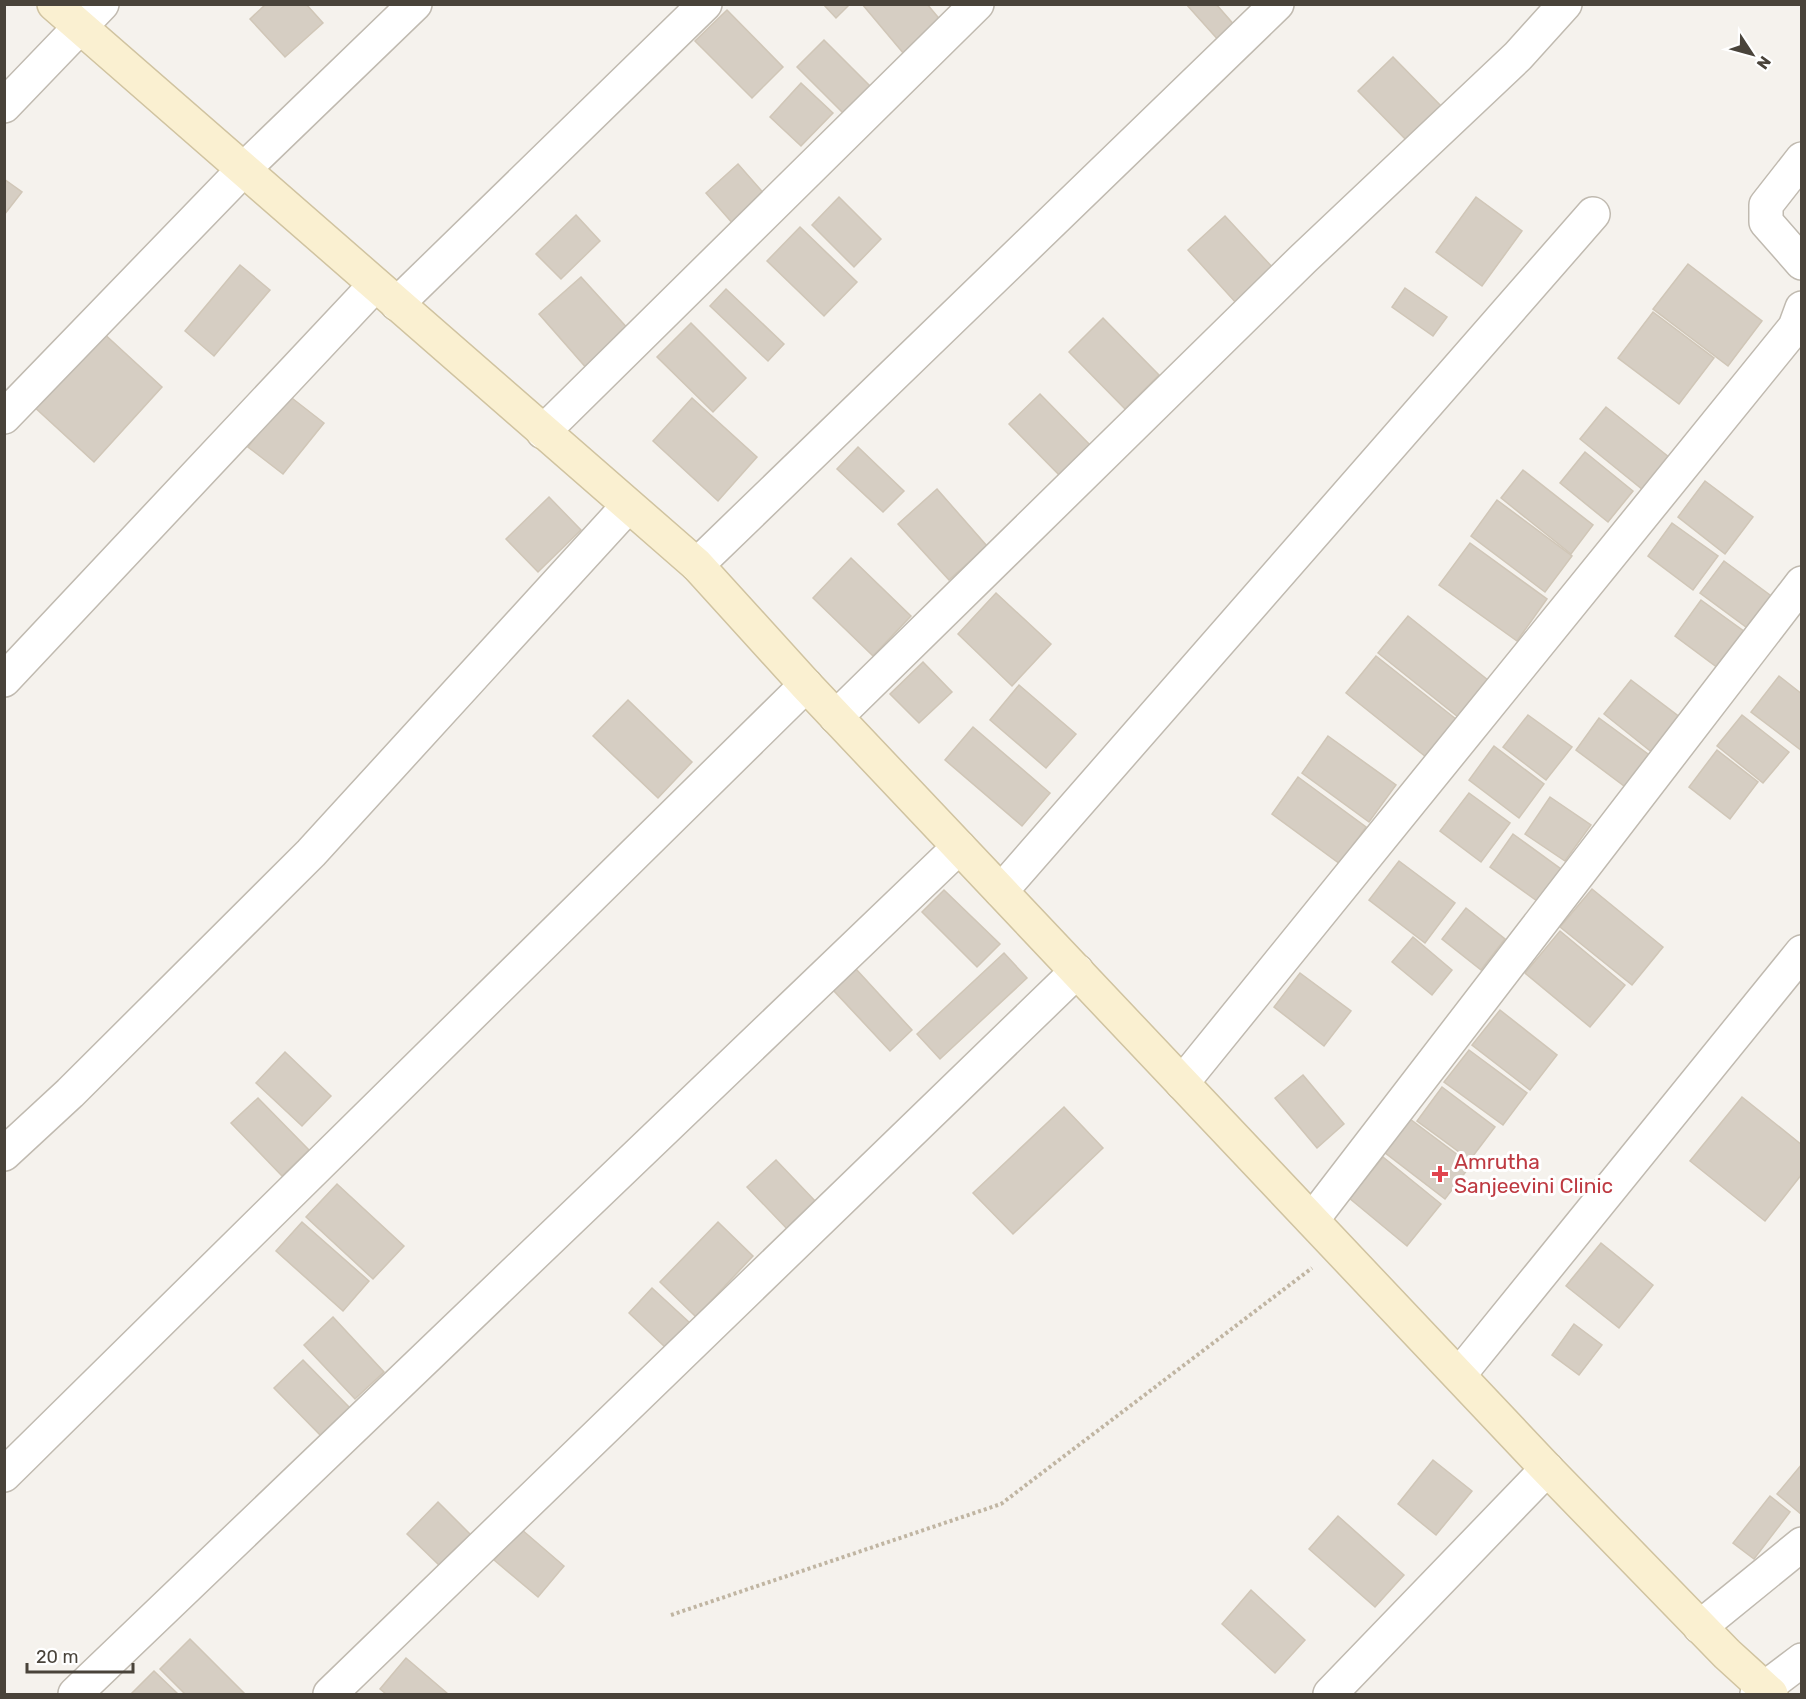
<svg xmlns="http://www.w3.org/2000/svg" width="1806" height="1699" font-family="Rubik,sans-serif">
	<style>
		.building { fill: #d6cec3; stroke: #d0c6b7; stroke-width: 1.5 }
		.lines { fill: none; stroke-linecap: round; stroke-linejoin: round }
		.minor-casing { stroke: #c0bab0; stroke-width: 36 }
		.secondary-casing { stroke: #d0c3a0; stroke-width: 36 }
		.path { stroke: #c0b5a2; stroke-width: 4; stroke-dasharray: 3 3; stroke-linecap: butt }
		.minor { stroke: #fff; stroke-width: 33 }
		.secondary { stroke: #faf0d1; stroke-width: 33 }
		.health-dot { fill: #e0444e; stroke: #fff; stroke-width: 2 }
		.labels { text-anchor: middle; stroke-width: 6; stroke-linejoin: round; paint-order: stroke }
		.health-label { font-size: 21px; fill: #be3a42; stroke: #fff; text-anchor: start }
	</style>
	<rect width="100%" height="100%" fill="#f5f2ed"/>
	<g class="building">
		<path d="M266 4H306L323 23 285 57 250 19Z"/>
		<path d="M823 4H850L836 18Z"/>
		<path d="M862 4H927L947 28 909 60Z"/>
		<path d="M1186 4H1216L1236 27 1220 42Z"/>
		<path d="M727 10 783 67 752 98 695 41Z"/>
		<path d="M824 40 874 90 847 117 797 67Z"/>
		<path d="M1393 57 1447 112 1412 146 1358 91Z"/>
		<path d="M801 83 833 113 801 146 770 117Z"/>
		<path d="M738 164 767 197 734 225 706 193Z"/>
		<path d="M4 179 22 192 4 215Z"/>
		<path d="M839 197 881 239 854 267 812 225Z"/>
		<path d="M1476 197 1522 231 1482 286 1436 252Z"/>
		<path d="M576 215 600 241 561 279 536 254Z"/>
		<path d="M1225 216 1274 269 1237 304 1188 250Z"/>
		<path d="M800 227 857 282 824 316 767 261Z"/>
		<path d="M1688 264 1762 321 1728 366 1653 309Z"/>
		<path d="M240 265 270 290 214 356 185 331Z"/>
		<path d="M581 277 631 332 588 370 539 314Z"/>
		<path d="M1405 288 1447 317 1433 336 1392 307Z"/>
		<path d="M726 289 784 344 768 361 710 306Z"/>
		<path d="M1653 312 1714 358 1679 404 1618 358Z"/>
		<path d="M1103 318 1159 375 1125 409 1069 352Z"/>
		<path d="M691 323 746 378 713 412 657 357Z"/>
		<path d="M100 330 162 387 94 462 31 404Z"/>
		<path d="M1040 394 1094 449 1063 479 1009 424Z"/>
		<path d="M288 395 324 423 283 474 248 447Z"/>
		<path d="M692 398 757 457 718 501 653 441Z"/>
		<path d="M1606 407 1669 457 1643 490 1580 439Z"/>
		<path d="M858 447 904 491 883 512 837 469Z"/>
		<path d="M1585 452 1633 491 1608 522 1560 483Z"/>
		<path d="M1523 470 1593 525 1571 554 1501 498Z"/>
		<path d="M1705 481 1753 517 1725 554 1678 517Z"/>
		<path d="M937 489 987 546 949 580 898 524Z"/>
		<path d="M549 497 581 530 538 572 506 539Z"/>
		<path d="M1497 500 1572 556 1545 592 1471 536Z"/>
		<path d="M1672 523 1718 556 1693 590 1648 556Z"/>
		<path d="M1470 543 1547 599 1517 641 1439 585Z"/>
		<path d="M851 558 911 616 873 656 813 598Z"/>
		<path d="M1724 561 1778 601 1754 633 1700 593Z"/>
		<path d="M996 593 1051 644 1012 686 958 634Z"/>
		<path d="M1701 600 1752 637 1726 674 1675 636Z"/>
		<path d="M1408 616 1488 680 1458 717 1378 653Z"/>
		<path d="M1376 656 1456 719 1426 757 1346 693Z"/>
		<path d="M923 662 952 692 919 723 890 694Z"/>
		<path d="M1779 676 1802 694V751L1751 712Z"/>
		<path d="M1631 680 1681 718 1654 754 1604 714Z"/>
		<path d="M1019 685 1076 734 1046 768 990 720Z"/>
		<path d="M628 700 692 762 658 798 593 736Z"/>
		<path d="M1528 715 1572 747 1546 780 1503 747Z"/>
		<path d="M1742 715 1789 752 1763 783 1717 746Z"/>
		<path d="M1599 718 1652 757 1628 789 1576 750Z"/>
		<path d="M973 727 1050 793 1022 826 945 760Z"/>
		<path d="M1328 736 1396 785 1369 822 1302 773Z"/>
		<path d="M1494 746 1544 784 1519 818 1469 780Z"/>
		<path d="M1717 750 1758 782 1730 819 1689 787Z"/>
		<path d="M1298 777 1366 827 1340 864 1272 814Z"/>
		<path d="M1469 793 1510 823 1481 862 1440 831Z"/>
		<path d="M1550 797 1591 825 1565 861 1525 834Z"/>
		<path d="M1513 834 1561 869 1537 901 1490 867Z"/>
		<path d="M1399 861 1455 903 1425 943 1369 900Z"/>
		<path d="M1592 889 1663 947 1632 985 1560 927Z"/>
		<path d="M944 890 1000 944 977 967 922 912Z"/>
		<path d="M1466 908 1505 939 1481 970 1442 939Z"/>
		<path d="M1560 931 1625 985 1590 1027 1525 973Z"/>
		<path d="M1413 937 1452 970 1432 995 1392 962Z"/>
		<path d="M1004 953 1027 978 940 1059 917 1034Z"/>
		<path d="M856 969 912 1030 890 1051 833 990Z"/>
		<path d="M1300 973 1351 1011 1324 1046 1274 1007Z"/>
		<path d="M1500 1010 1557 1055 1530 1090 1472 1045Z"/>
		<path d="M1469 1050 1527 1093 1503 1125 1444 1082Z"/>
		<path d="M285 1052 331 1096 302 1126 256 1083Z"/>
		<path d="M1303 1075 1344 1124 1317 1148 1275 1098Z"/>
		<path d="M1442 1087 1495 1127 1470 1160 1417 1121Z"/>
		<path d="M1742 1097 1802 1145V1174L1765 1221 1690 1161Z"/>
		<path d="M258 1098 309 1150 282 1176 231 1123Z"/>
		<path d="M1064 1107 1103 1148 1013 1234 973 1193Z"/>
		<path d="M1410 1119 1471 1165 1445 1199 1384 1152Z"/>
		<path d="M1383 1157 1441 1204 1407 1246 1349 1198Z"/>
		<path d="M776 1160 817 1203 789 1231 747 1187Z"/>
		<path d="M337 1184 404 1246 373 1279 306 1217Z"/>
		<path d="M302 1222 369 1281 343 1311 276 1251Z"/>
		<path d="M718 1222 753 1256 696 1317 660 1282Z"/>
		<path d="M1601 1243 1653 1285 1619 1328 1566 1286Z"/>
		<path d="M652 1288 690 1323 666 1348 629 1313Z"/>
		<path d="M333 1317 384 1372 355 1399 304 1345Z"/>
		<path d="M1574 1324 1602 1345 1579 1375 1552 1355Z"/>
		<path d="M303 1360 350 1408 321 1436 274 1388Z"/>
		<path d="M1433 1460 1472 1491 1436 1535 1398 1504Z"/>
		<path d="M1802 1464V1515L1777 1494Z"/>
		<path d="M1770 1496 1790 1512 1754 1559 1733 1543Z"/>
		<path d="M438 1502 472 1536 442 1568 407 1534Z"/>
		<path d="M1338 1516 1404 1575 1375 1607 1309 1549Z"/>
		<path d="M521 1529 564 1566 538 1597 494 1560Z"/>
		<path d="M1251 1590 1305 1640 1275 1673 1222 1624Z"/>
		<path d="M190 1639 245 1694H185L160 1669Z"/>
		<path d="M406 1658 448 1694H386L380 1689Z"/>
		<path d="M154 1671 178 1694H131Z"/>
	</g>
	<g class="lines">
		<defs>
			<g id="minor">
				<path d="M4 106 102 4"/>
				<path d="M1802 159 1766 205V222L1802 263"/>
				<path d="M397 304 705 4"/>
				<path d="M4 417 243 170 415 4"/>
				<path d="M543 432 977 4"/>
				<path d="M697 565 1277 4"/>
				<path d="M4 680 375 285"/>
				<path d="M836 717 1303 259 1518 56 1565 4"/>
				<path d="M1001 891 1593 214"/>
				<path d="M1182 1083 1795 327 1802 308"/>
				<path d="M4 1154 70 1093 311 853 628 506"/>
				<path d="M1312 1220 1802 583"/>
				<path d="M1459 1375 1802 952"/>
				<path d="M4 1475 806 685"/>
				<path d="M1700 1627 1802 1544"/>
				<path d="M75 1694 959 847"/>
				<path d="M330 1694 1077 971"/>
				<path d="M1330 1694 1547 1469"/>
				<path d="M1757 1694 1802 1660"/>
			</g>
			<path id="secondary" d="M54 4 697 565 806 685 1547 1469 1727 1654 1771 1694"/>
		</defs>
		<use href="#minor" class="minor-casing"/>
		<use href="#secondary" class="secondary-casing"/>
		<path class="path" d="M671 1615 1001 1504 1312 1268"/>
		<use href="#minor" class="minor"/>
		<use href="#secondary" class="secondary"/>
	</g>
	<path class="health-dot" d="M1437 1165h6v6h6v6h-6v6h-6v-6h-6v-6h6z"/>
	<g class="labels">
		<g class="health-label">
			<text x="1454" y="1169">Amrutha<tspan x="1454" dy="24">Sanjeevini Clinic</tspan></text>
		</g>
	</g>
	<rect width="1806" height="1699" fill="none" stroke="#49433a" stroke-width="12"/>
	<g transform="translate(1752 54) rotate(126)" stroke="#ffffff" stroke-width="4.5" paint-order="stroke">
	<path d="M0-4.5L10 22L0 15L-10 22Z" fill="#49433a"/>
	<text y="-9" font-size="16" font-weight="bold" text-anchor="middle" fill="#49433a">N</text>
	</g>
	<path d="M27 1663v9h106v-9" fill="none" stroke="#49433a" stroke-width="3"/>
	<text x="36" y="1663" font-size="18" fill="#49433a" stroke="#ffffff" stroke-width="4.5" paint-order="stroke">20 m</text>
</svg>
